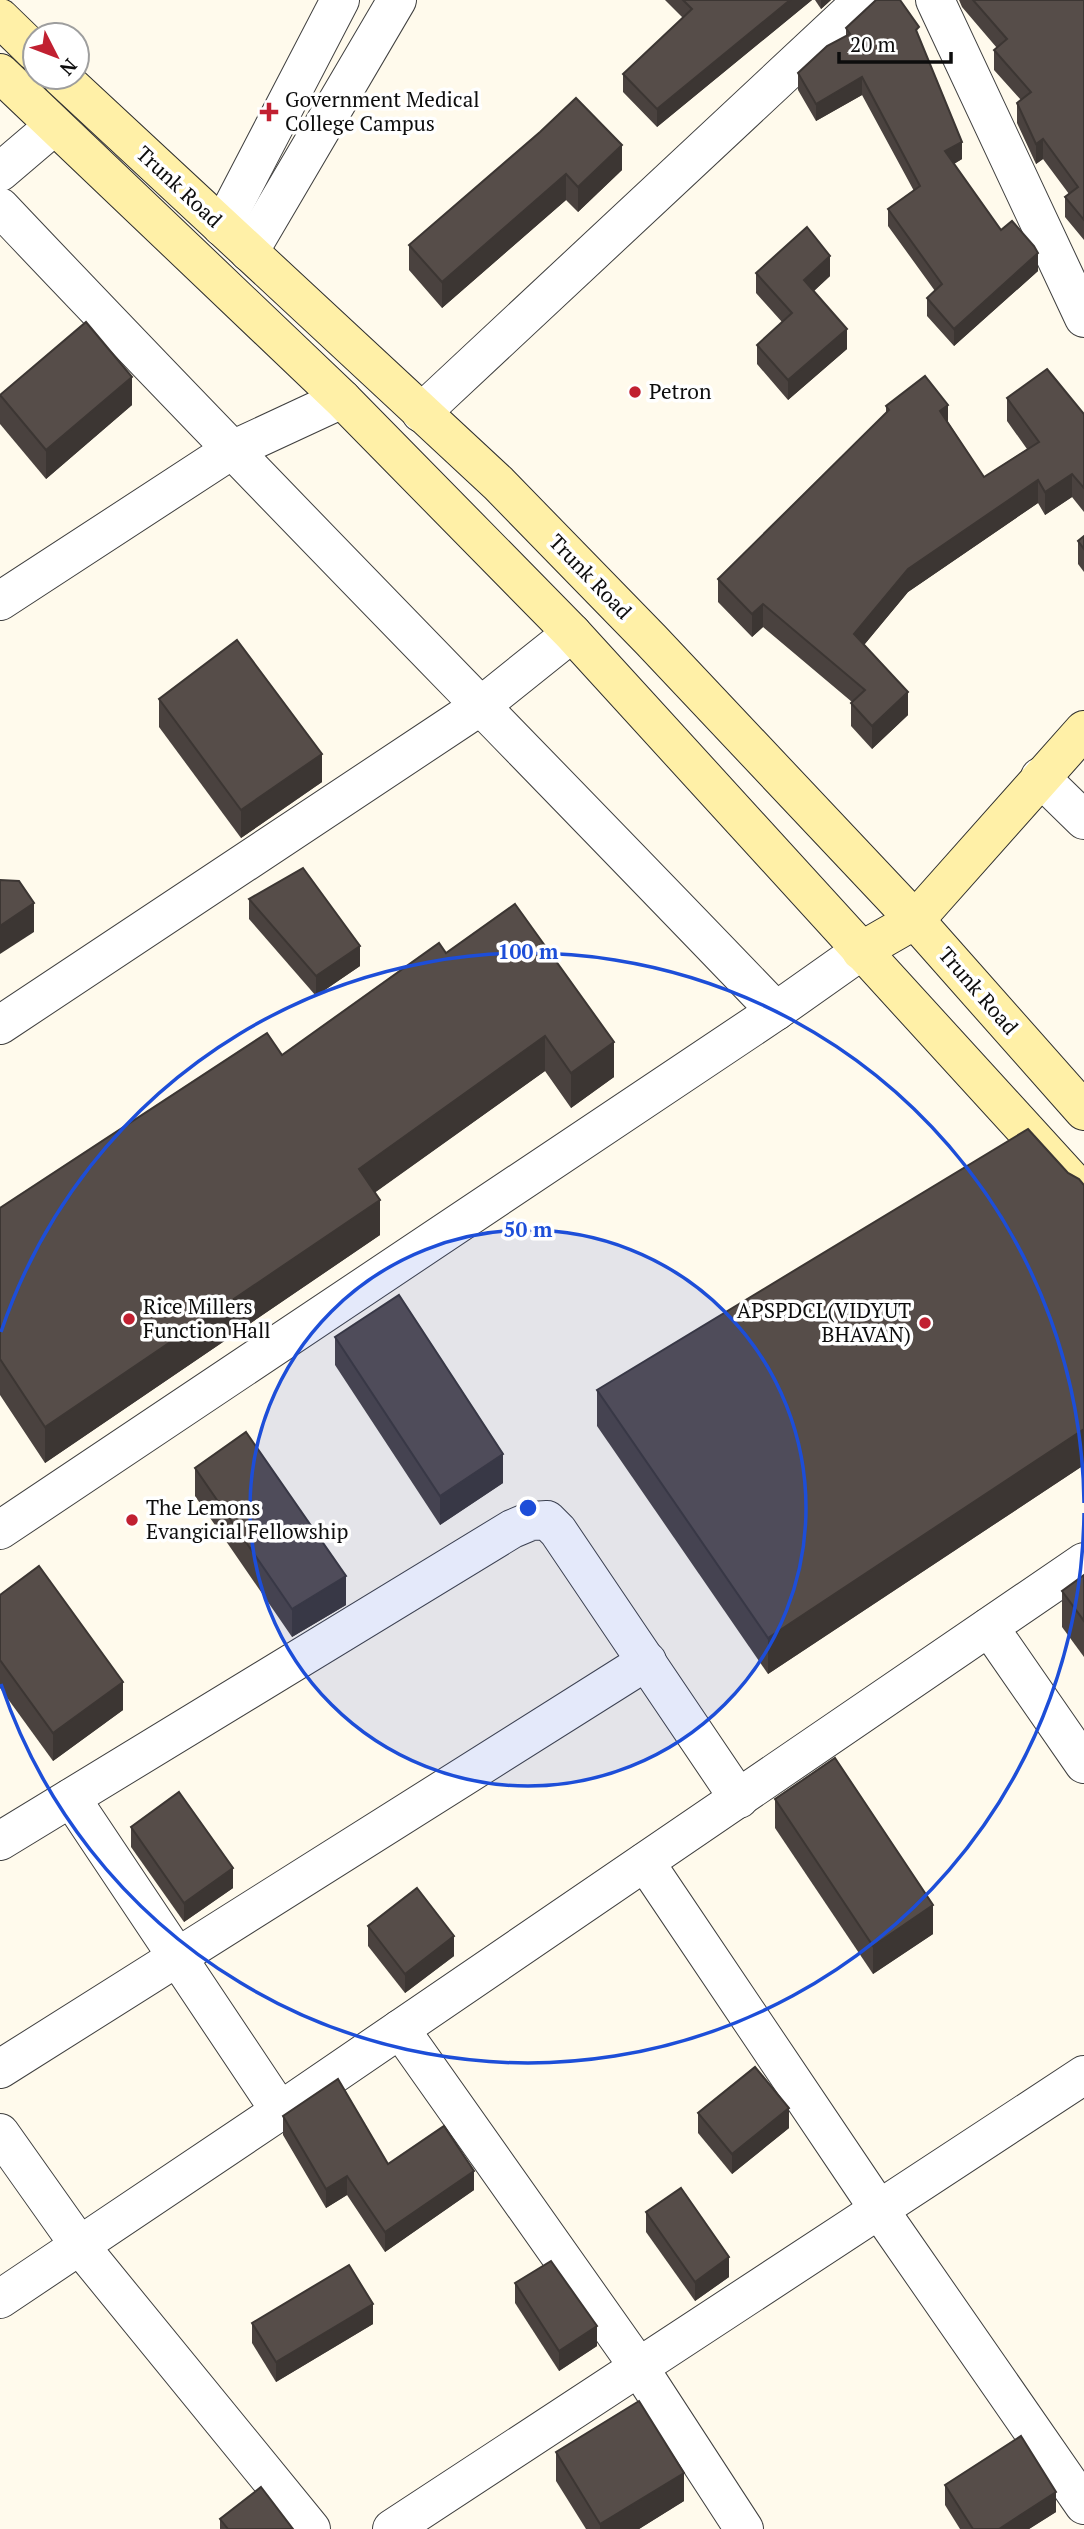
<svg xmlns="http://www.w3.org/2000/svg" width="1084" height="2529" font-family="'PT Serif',serif">
	<style>
		.lines { fill: none; stroke-linecap: round; stroke-linejoin: round }
		.minor-casing { stroke: #404040; stroke-width: 40 }
		.secondary-casing { stroke: #2f2f2f; stroke-width: 40 }
		.minor { stroke: #fff; stroke-width: 38 }
		.secondary { stroke: #fff0a7; stroke-width: 38 }
		.wall { fill: #4a423f }
		.shaded-wall { fill: #3c3633 }
		.building { fill: #564d49; stroke: #3c3633; stroke-width: 2 }
		.ring { fill: none; stroke: #1d4ed8; stroke-width: 3.5 }
		.poi-dot { fill: #c12031; stroke: #fff; stroke-width: 2.5 }
		.labels { text-anchor: middle; stroke-width: 7; stroke-linejoin: round; paint-order: stroke }
		.poi-label { font-size: 21px; fill: #0d0d0d; stroke: #fff; text-anchor: start }
		.street-label { font-size: 21px; fill: #0d0d0d; stroke: #fff }
		.centre { fill: #1d4ed8; stroke: #fff; stroke-width: 3.5 }
		.ring-label { font-size: 21px; text-anchor: middle; font-weight: bold; fill: #1d4ed8; stroke: #fff; stroke-width: 7; stroke-linejoin: round; paint-order: stroke }
	</style>
	<rect width="100%" height="100%" fill="#fffaec"/>
	<g class="lines">
		<defs>
			<g id="minor">
				<path d="M935 0 1084 318"/>
				<path d="M0 172 54 126"/>
				<path d="M0 207C256 478 518 742 776 1011"/>
				<path d="M222 227 340 0"/>
				<path d="M249 252 397 0"/>
				<path d="M421 413 863 0"/>
				<path d="M0 601 230 451 342 399"/>
				<path d="M1040 777 1084 820"/>
				<path d="M0 1025 482 705 572 633"/>
				<path d="M0 1530 776 1011 861 951"/>
				<path d="M989 1627 1084 1764"/>
				<path d="M71 1798 280 2111"/>
				<path d="M0 1841 512 1529 531 1521 547 1520 558 1531 739 1799"/>
				<path d="M645 1862 878 2208 1084 2505"/>
				<path d="M400 2029 638 2366 744 2529"/>
				<path d="M0 2069 647 1661"/>
				<path d="M0 2133 80 2246 311 2529"/>
				<path d="M0 2299 280 2111 1084 1562"/>
				<path d="M392 2529 1084 2075"/>
			</g>
			<g id="secondary">
				<path d="M0 18 35 52"/>
				<path d="M0 73 342 399 572 633 1084 1194"/>
				<path d="M61 77 498 483 651 640 915 920 1084 1111"/>
				<path d="M861 951 915 920 1084 730"/>
			</g>
		</defs>
		<use href="#minor" class="minor-casing"/>
		<use href="#secondary" class="secondary-casing"/>
		<use href="#minor" class="minor"/>
		<use href="#secondary" class="secondary"/>
	</g>
	<g class="wall">
		<path d="M665 0H812L657 127 623 92V74L683 18Z"/>
		<path d="M815 0H831L821 9Z"/>
		<path d="M959 0H1084V240L1065 217V197L1069 194 1043 159 1036 164 1017 123V103L1021 100 994 70V50L997 48 962 7Z"/>
		<path d="M846 28 919 38 962 159 954 164 1001 230 1038 271 954 346 927 316V298L935 291 888 226V209L914 191 862 95 816 121 798 90V73L846 36Z"/>
		<path d="M540 132 622 170 578 212 566 200 442 308 409 270V245Z"/>
		<path d="M756 273 830 276 814 291 847 349 788 400 757 364V345L782 322 756 293Z"/>
		<path d="M0 395 132 405 46 479 0 424Z"/>
		<path d="M1007 398 1084 414V512L1072 497 1045 515 1038 503 908 592 864 645 908 715 872 749 851 726V703L852 702 763 627 752 637 718 602V579L886 414V406L948 422 984 477 1027 449 1007 421Z"/>
		<path d="M1084 536V572L1078 564V541Z"/>
		<path d="M159 699 322 782 241 838 159 727Z"/>
		<path d="M249 899 360 966 316 996 249 919Z"/>
		<path d="M446 953 614 1077 571 1108 545 1071 375 1192 380 1235 45 1463 0 1395V1208L282 1055Z"/>
		<path d="M1068 1173 1084 1185V1465L768 1674 597 1426V1390Z"/>
		<path d="M335 1337 503 1483 440 1525 335 1365Z"/>
		<path d="M195 1468 346 1605 292 1637 195 1496Z"/>
		<path d="M1084 1575V1657L1062 1627V1591Z"/>
		<path d="M0 1595 123 1710 53 1761 0 1688Z"/>
		<path d="M775 1799 933 1934 873 1974 775 1828Z"/>
		<path d="M131 1827 233 1888 184 1922 131 1847Z"/>
		<path d="M368 1926 454 1956 405 1993 368 1946Z"/>
		<path d="M698 2113 789 2128 732 2174 698 2133Z"/>
		<path d="M283 2116 388 2164 474 2190 385 2252 347 2195 326 2208 283 2135Z"/>
		<path d="M646 2212 729 2277 695 2301 646 2232Z"/>
		<path d="M515 2283 597 2346 559 2371 515 2303Z"/>
		<path d="M252 2323 373 2324 276 2382 252 2343Z"/>
		<path d="M556 2452 684 2501 639 2529H586L556 2481Z"/>
		<path d="M945 2485 1056 2512 1029 2529H960L945 2505Z"/>
		<path d="M220 2519 293 2529H220Z"/>
	</g>
	<g class="shaded-wall">
		<path d="M790 0H812L657 127V109Z"/>
		<path d="M821 0H831L821 9Z"/>
		<path d="M862 77V95L816 121V104Z"/>
		<path d="M1043 139V159L1036 164V144Z"/>
		<path d="M962 142V159L945 169V151Z"/>
		<path d="M622 145V170L578 212V187Z"/>
		<path d="M566 174V200L442 308V282Z"/>
		<path d="M1038 253V271L954 346V329Z"/>
		<path d="M830 256V276L804 300V280Z"/>
		<path d="M847 329V349L788 400V380Z"/>
		<path d="M132 377V405L46 479V450Z"/>
		<path d="M948 405V428L940 411Z"/>
		<path d="M1072 474V497L1045 515V492Z"/>
		<path d="M1038 480V503L908 592 854 657V634L908 569Z"/>
		<path d="M763 604V627L752 637V614Z"/>
		<path d="M908 692V715L872 749V726Z"/>
		<path d="M322 754V782L241 838V810Z"/>
		<path d="M34 903V932L0 954V926Z"/>
		<path d="M360 946V966L316 996V976Z"/>
		<path d="M545 1036V1071L359 1204V1169Z"/>
		<path d="M614 1042V1077L571 1108V1073Z"/>
		<path d="M380 1200V1235L45 1463V1427Z"/>
		<path d="M1084 1429V1465L768 1674V1638Z"/>
		<path d="M503 1454V1483L440 1525V1496Z"/>
		<path d="M346 1576V1605L292 1637V1609Z"/>
		<path d="M123 1682V1710L53 1761V1733Z"/>
		<path d="M233 1868V1888L184 1922V1903Z"/>
		<path d="M933 1905V1934L873 1974V1946Z"/>
		<path d="M454 1936V1956L405 1993V1974Z"/>
		<path d="M789 2108V2128L732 2174V2154Z"/>
		<path d="M474 2171V2190L385 2252V2232Z"/>
		<path d="M347 2176V2195L326 2208V2189Z"/>
		<path d="M729 2257V2277L695 2301V2282Z"/>
		<path d="M373 2304V2324L276 2382V2362Z"/>
		<path d="M597 2326V2346L559 2371V2351Z"/>
		<path d="M684 2473V2501L639 2529H600V2524Z"/>
		<path d="M1056 2492V2512L1029 2529H999Z"/>
	</g>
	<g class="building">
		<path d="M683 0H790L657 109 623 74 692 9Z"/>
		<path d="M876 0H900L919 27 916 30 962 142 945 151 1001 230 1012 221 1034 246 1038 253 954 329 927 298 942 284 888 209 920 186 862 77 816 104 798 73 827 46 850 34 846 28Z"/>
		<path d="M973 0H1084V220L1065 197 1078 187 1043 139 1036 144 1017 103 1031 92 994 50 1007 39Z"/>
		<path d="M576 98 622 145 578 187 566 174 442 282 409 245 540 132Z"/>
		<path d="M807 227 830 256 804 280 847 329 788 380 757 345 792 313 756 273Z"/>
		<path d="M86 322 132 377 46 450 0 395Z"/>
		<path d="M1047 369 1084 414V488L1072 474 1045 492 1038 480 908 569 854 634 908 692 872 726 851 703 865 690 763 604 752 614 718 579 889 410 886 406 925 376 948 405 940 411 984 477 1039 442 1007 398Z"/>
		<path d="M1084 536V549L1078 541Z"/>
		<path d="M237 640 322 754 241 810 159 699Z"/>
		<path d="M303 868 360 946 316 976 249 899Z"/>
		<path d="M0 880 19 881 34 903 0 926Z"/>
		<path d="M515 904 614 1042 571 1073 545 1036 359 1169 380 1200 45 1427 0 1359V1208L267 1033 282 1055 439 943 446 953Z"/>
		<path d="M1028 1129 1068 1173 1079 1179 1084 1185V1429L768 1638 597 1390Z"/>
		<path d="M399 1295 503 1454 440 1496 335 1337Z"/>
		<path d="M246 1432 346 1576 292 1609 195 1468Z"/>
		<path d="M39 1566 123 1682 53 1733 0 1660V1595Z"/>
		<path d="M1084 1575V1621L1062 1591Z"/>
		<path d="M835 1758 933 1905 873 1946 775 1799Z"/>
		<path d="M179 1792 233 1868 184 1903 131 1827Z"/>
		<path d="M417 1888 454 1936 405 1974 368 1926Z"/>
		<path d="M755 2067 789 2108 732 2154 698 2113Z"/>
		<path d="M338 2079 388 2164 444 2126 474 2171 385 2232 347 2176 326 2189 283 2116Z"/>
		<path d="M681 2188 729 2257 695 2282 646 2212Z"/>
		<path d="M551 2261 597 2326 559 2351 515 2283Z"/>
		<path d="M349 2265 373 2304 276 2362 252 2323Z"/>
		<path d="M639 2401 684 2473 600 2524 556 2452Z"/>
		<path d="M1021 2436 1056 2492 999 2529H973L945 2485Z"/>
		<path d="M261 2487 293 2529H228L220 2519Z"/>
	</g>
	<circle cx="528" cy="1508" r="278" fill="#1d4ed8" fill-opacity=".12"/>
	<g class="ring">
		<circle cx="528" cy="1508" r="278"/>
		<path d="M1084 1513A556 556 0 0 1 1 1684M1 1332A556 556 0 0 1 1084 1503"/>
	</g>
	<g class="poi-dot">
		<path d="M265.5 101.5h7v7h7v7h-7v7h-7v-7h-7v-7h7z"/>
		<circle cx="635" cy="392" r="7"/>
		<circle cx="129" cy="1319" r="7"/>
		<circle cx="925" cy="1323" r="7"/>
		<circle cx="132" cy="1520" r="7"/>
	</g>
	<g class="labels">
		<g class="poi-label">
			<text x="285" y="107">Government Medical<tspan x="285" dy="24">College Campus</tspan></text>
			<text x="649" y="399">Petron</text>
			<text x="143" y="1314">Rice Millers<tspan x="143" dy="24">Function Hall</tspan></text>
			<text x="911" y="1318" text-anchor="end">APSPDCL(VIDYUT<tspan x="911" dy="24">BHAVAN)</tspan></text>
			<text x="146" y="1515">The Lemons<tspan x="146" dy="24">Evangicial Fellowship</tspan></text>
		</g>
		<g class="street-label">
			<text transform="translate(179 187) rotate(43)" y="7">Trunk Road</text>
			<text transform="translate(590 577) rotate(46)" y="7">Trunk Road</text>
			<text transform="translate(978 991) rotate(49)" y="7">Trunk Road</text>
		</g>
	</g>
	<circle cx="528" cy="1508" r="10" class="centre"/>
	<g class="ring-label">
		<text x="528" y="959">100 m</text>
		<text x="528" y="1237">50 m</text>
	</g>
	<g transform="translate(56 56) rotate(132)"><circle r="33" fill="#ffffff" stroke="#9e9e9e" stroke-width="2"/>
	<path d="M0-5L12 26L0 18L-12 26Z" fill="#c12031"/>
	<text y="-10" font-size="19" font-weight="bold" text-anchor="middle" fill="#0d0d0d">N</text>
	</g>
	<path d="M839 52v10h112v-10" fill="none" stroke="#0d0d0d" stroke-width="3.5"/>
	<text x="850" y="52" font-size="21" fill="#0d0d0d" stroke="#ffffff" stroke-width="5" paint-order="stroke">20 m</text>
</svg>
